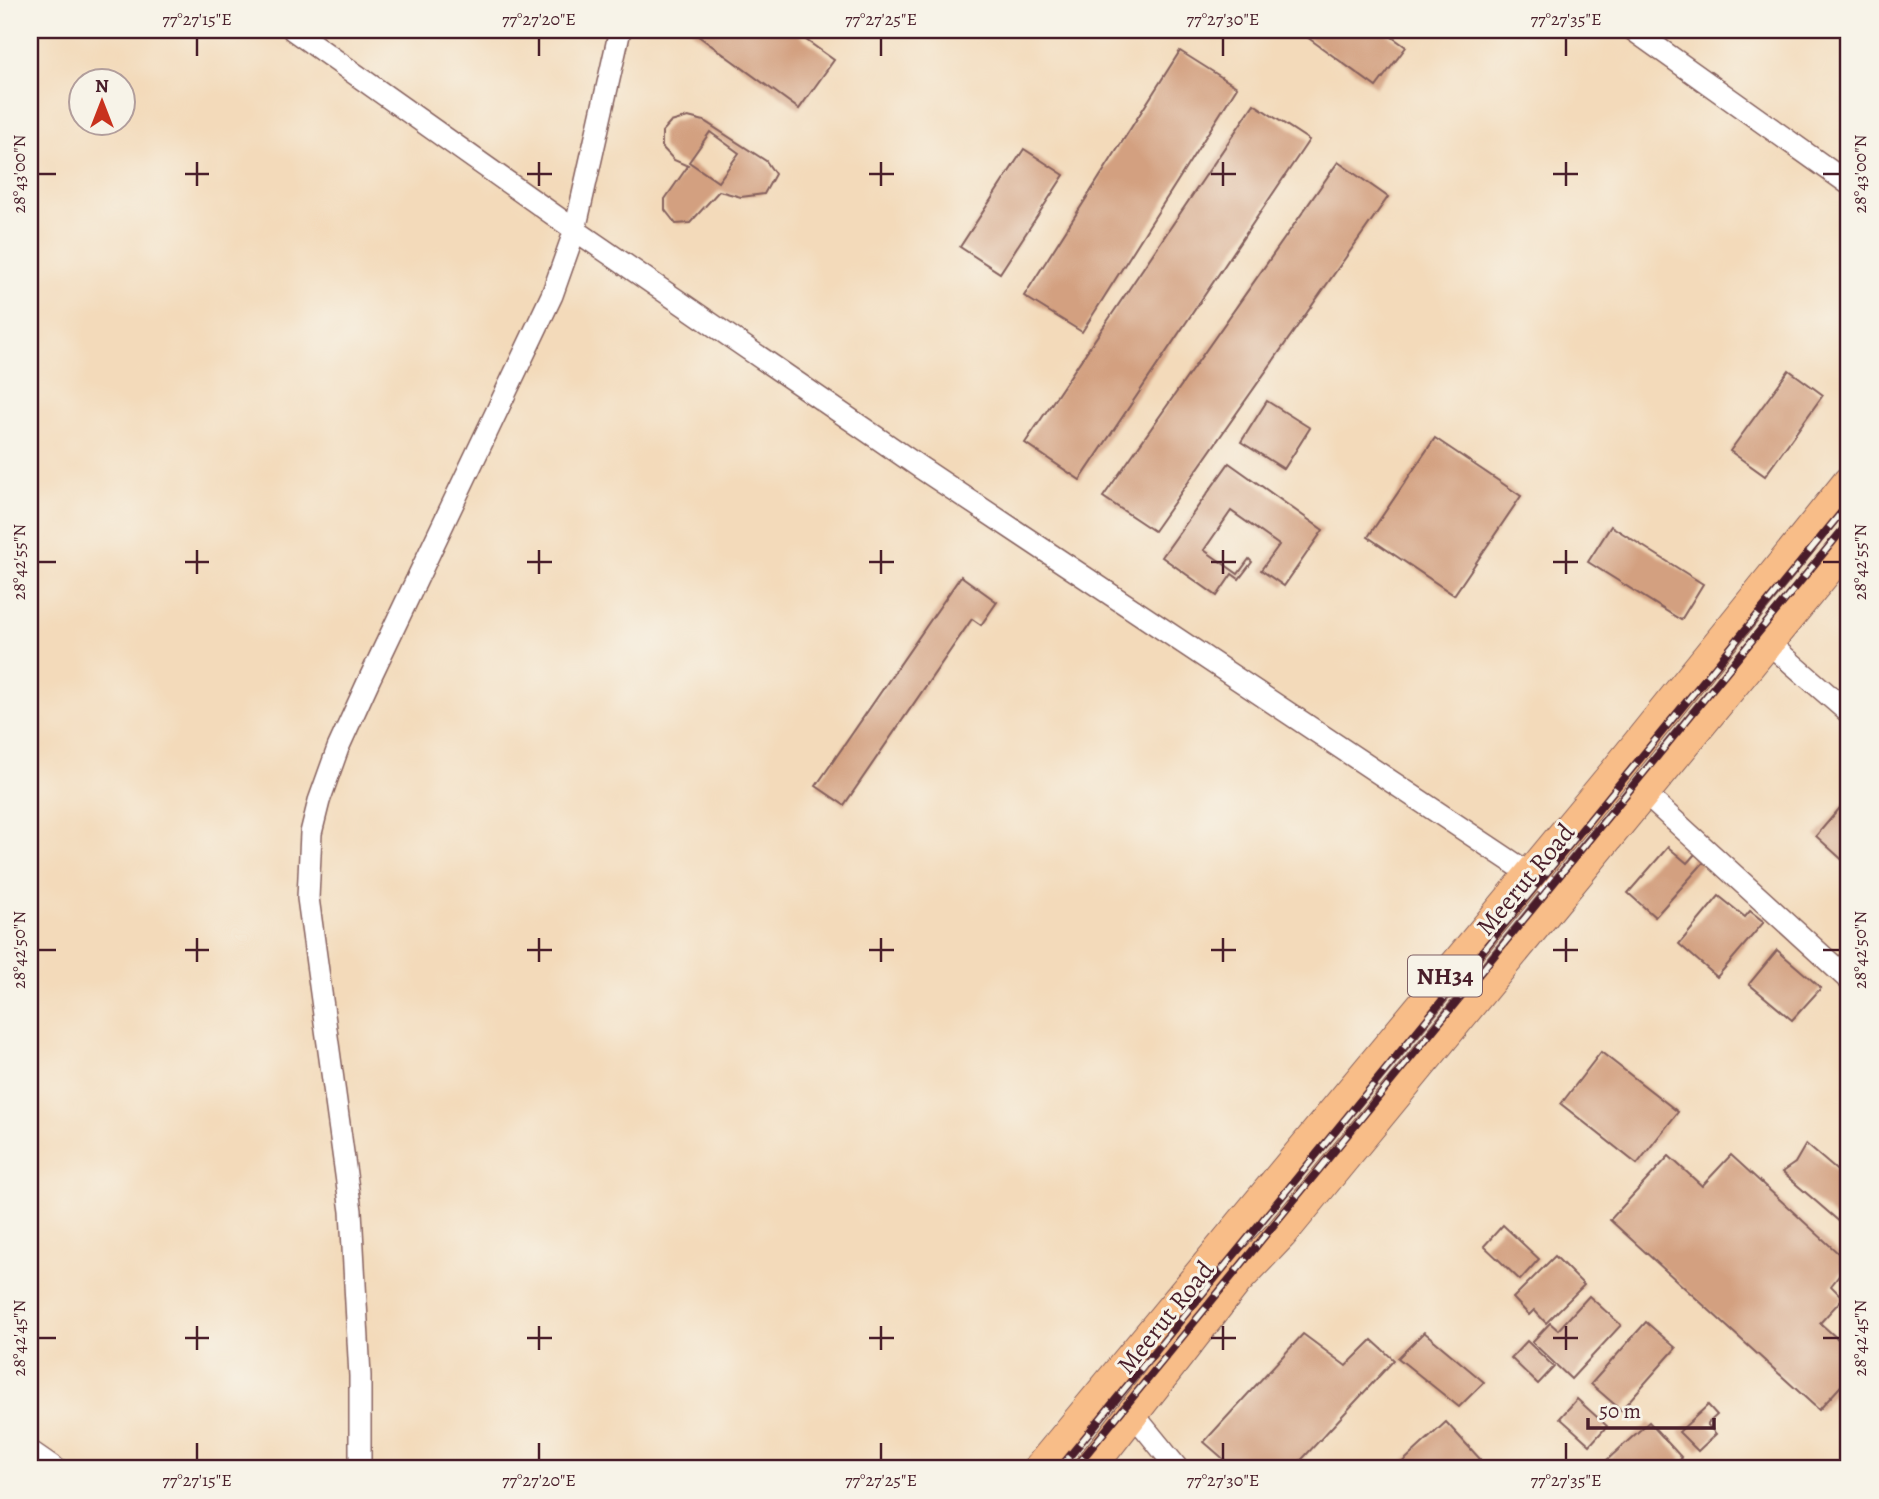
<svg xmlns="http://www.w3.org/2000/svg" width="1879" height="1499" font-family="Alegreya,serif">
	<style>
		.building { fill: #d3a080; fill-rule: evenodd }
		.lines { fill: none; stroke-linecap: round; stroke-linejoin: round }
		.minor-casing { stroke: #85605d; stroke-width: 24 }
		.highway-casing { stroke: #85605d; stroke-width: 34 }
		.minor { stroke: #fff; stroke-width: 21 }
		.highway { stroke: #f8bd88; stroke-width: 32 }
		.rail-casing { stroke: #4a1f2b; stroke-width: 8 }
		.rail { stroke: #f7f3e8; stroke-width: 5; stroke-dasharray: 16; stroke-linecap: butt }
		.ticks { fill: none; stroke: #4a1f2b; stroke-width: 2.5 }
		.labels { text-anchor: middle; stroke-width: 6; stroke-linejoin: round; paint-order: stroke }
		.shield { fill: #f7f3e8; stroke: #7e5f64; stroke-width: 2 }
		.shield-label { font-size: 24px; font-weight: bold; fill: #4a1f2b }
		.street-label { font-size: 26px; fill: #4a1f2b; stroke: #f7f3e8 }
		.neatline { fill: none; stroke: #4a1f2b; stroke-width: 2.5 }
		.ticks-label { font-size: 18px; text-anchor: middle; fill: #4a1f2b }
	</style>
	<rect width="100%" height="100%" fill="#f7f3e8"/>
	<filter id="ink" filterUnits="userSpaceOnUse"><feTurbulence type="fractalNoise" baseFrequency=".0143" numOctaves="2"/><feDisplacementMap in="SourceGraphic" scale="14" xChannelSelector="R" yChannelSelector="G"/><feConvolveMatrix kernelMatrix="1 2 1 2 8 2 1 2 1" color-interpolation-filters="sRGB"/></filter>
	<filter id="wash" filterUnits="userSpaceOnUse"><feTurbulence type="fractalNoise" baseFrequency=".00686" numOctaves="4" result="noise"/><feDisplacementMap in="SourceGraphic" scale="28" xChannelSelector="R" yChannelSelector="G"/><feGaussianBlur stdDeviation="1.57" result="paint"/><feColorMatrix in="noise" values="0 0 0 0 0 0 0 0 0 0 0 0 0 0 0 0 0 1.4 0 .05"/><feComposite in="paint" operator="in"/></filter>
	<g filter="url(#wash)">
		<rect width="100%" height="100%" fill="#f3daba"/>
		<g id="blocks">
			<g class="building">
				<path d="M690 30H792L834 60 799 109Z"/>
				<path d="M1302 30H1382L1406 47 1376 87 1300 32Z"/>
				<path d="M1180 51 1237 87 1082 332 1024 296Z"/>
				<path d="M1254 104 1309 140 1080 480 1025 443Z"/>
				<path d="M688 117 704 121 766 161 775 174 764 194 741 197 719 191 690 223 676 224 665 210V199L688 166 674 160 662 147V132L671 122ZM710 132 739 153 718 182 689 162Z"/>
				<path d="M1024 149 1064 175 1000 273 960 247Z"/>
				<path d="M1338 162 1388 197 1154 531 1103 497Z"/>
				<path d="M1789 370 1823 395 1765 476 1730 451Z"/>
				<path d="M1267 401 1310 428 1284 469 1241 442Z"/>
				<path d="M1435 438 1521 496 1454 595 1368 537Z"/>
				<path d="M1229 463 1323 530 1284 586 1261 570 1279 545 1231 511 1204 550 1238 574 1249 559 1252 562 1239 579 1232 574 1217 596 1162 557Z"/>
				<path d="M1611 526 1703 584 1681 620 1588 562Z"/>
				<path d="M961 576 997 602 981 625 972 619 844 805 816 786Z"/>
				<path d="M1845 802 1849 806V866L1816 836Z"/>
				<path d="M1668 847 1687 863 1695 854 1704 862 1655 917 1628 893Z"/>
				<path d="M1719 896 1745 917 1750 911 1764 922 1717 977 1679 944Z"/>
				<path d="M1777 950 1821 988 1792 1020 1749 984Z"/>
				<path d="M1601 1052 1678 1112 1637 1164 1561 1104Z"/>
				<path d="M1806 1144 1849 1181V1230L1782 1172 1795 1163Z"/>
				<path d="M1731 1155 1849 1263 1831 1286 1843 1298 1820 1323 1849 1349V1377L1819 1410 1610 1220 1669 1156 1702 1186Z"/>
				<path d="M1503 1225 1539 1259 1520 1280 1484 1246Z"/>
				<path d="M1555 1256 1584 1285 1546 1323 1534 1310 1529 1315 1513 1298Z"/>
				<path d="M1589 1296 1621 1325 1571 1379 1532 1342 1550 1323 1558 1330Z"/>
				<path d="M1646 1322 1676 1348 1621 1410 1591 1384Z"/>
				<path d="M1424 1332 1484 1382 1459 1407 1398 1358Z"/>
				<path d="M1303 1334 1346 1366 1372 1340 1394 1360 1293 1469H1235L1204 1442Z"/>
				<path d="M1527 1341 1554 1367 1538 1384 1511 1358Z"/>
				<path d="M1577 1399 1607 1426 1590 1445 1560 1418Z"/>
				<path d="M1708 1405 1717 1415 1707 1424 1716 1434 1698 1451 1679 1432Z"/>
				<path d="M1446 1422 1480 1459 1469 1469H1395Z"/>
				<path d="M1649 1422 1682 1458 1670 1469H1597Z"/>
			</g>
		</g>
	</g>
	<g filter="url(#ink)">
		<use href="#blocks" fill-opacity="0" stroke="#85605d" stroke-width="2"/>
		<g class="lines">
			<defs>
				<g id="minor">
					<path d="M293 30 575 230 921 468 1560 894"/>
					<path d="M1633 30 1849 184"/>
					<path d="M1766 641 1849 713"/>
					<path d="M1643 792 1849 980"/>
					<path d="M1134 1415 1178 1469"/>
					<path d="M30 1451 56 1469"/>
					<path d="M360 1469V1376L351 1211 308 898 311 833 319 801 338 748 369 680 552 295 575 230 620 30"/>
				</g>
				<g id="highway">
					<path d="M1039 1469 1614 774 1849 482"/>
					<path d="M1089 1469 1236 1281 1281 1234 1849 543"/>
				</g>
			</defs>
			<use href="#minor" class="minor-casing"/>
			<use href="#highway" class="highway-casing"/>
			<use href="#minor" class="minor"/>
			<use href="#highway" class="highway"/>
			<defs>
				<g id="rail">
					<path d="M1059 1469 1849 503"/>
					<path d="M1074 1469 1849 522"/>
				</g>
			</defs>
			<use href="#rail" class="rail-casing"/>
			<use href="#rail" class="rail"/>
		</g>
	</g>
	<path class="ticks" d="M197 38V56M539 38V56M881 38V56M1223 38V56M1566 38V56M197 162V186M539 162V186M881 162V186M1223 162V186M1566 162V186M38 174H56M185 174H209M527 174H552M869 174H894M1211 174H1236M1553 174H1578M1823 174H1840M197 550V574M539 550V574M881 550V574M1223 550V574M1566 550V574M38 562H56M185 562H209M527 562H552M869 562H894M1211 562H1236M1553 562H1578M1823 562H1840M197 938V962M539 938V962M881 938V962M1223 938V962M1566 938V962M38 950H56M185 950H209M527 950H552M869 950H894M1211 950H1236M1553 950H1578M1823 950H1840M197 1326V1350M539 1326V1350M881 1326V1350M1223 1326V1350M1566 1326V1350M38 1338H56M185 1338H209M527 1338H552M869 1338H894M1211 1338H1236M1553 1338H1578M1823 1338H1840M197 1443V1460M539 1443V1460M881 1443V1460M1223 1443V1460M1566 1443V1460"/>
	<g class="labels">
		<rect class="shield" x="1408" y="955.5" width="74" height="41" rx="5"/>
		<g class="shield-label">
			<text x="1445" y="984">NH34</text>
		</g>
		<g class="street-label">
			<text transform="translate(1525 879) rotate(-50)" y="9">Meerut Road</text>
			<text transform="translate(1165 1317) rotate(-51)" y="9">Meerut Road</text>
		</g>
	</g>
	<rect width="1879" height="1499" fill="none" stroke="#f7f3e8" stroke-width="77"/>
	<g transform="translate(102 102)"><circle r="33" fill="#f7f3e8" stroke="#b29e9c" stroke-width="2"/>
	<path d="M0-5L12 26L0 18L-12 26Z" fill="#c8321e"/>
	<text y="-10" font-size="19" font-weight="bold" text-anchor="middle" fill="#4a1f2b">N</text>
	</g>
	<path d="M1588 1418v10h126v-10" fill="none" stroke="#4a1f2b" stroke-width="3.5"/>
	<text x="1599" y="1418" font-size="21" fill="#4a1f2b" stroke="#f7f3e8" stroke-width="5" paint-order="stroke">50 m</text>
	<rect x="38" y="38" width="1802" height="1422" class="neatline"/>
	<g class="ticks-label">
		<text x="197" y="25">77°27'15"E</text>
		<text x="539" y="25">77°27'20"E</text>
		<text x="881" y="25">77°27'25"E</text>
		<text x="1223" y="25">77°27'30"E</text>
		<text x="1566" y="25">77°27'35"E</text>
		<text transform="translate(19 174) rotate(-90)" y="6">28°43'00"N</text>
		<text transform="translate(1860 174) rotate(-90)" y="6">28°43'00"N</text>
		<text transform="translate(19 562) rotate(-90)" y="6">28°42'55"N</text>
		<text transform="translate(1860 562) rotate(-90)" y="6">28°42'55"N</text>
		<text transform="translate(19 950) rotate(-90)" y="6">28°42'50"N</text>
		<text transform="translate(1860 950) rotate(-90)" y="6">28°42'50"N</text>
		<text transform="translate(19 1338) rotate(-90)" y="6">28°42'45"N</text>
		<text transform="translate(1860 1338) rotate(-90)" y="6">28°42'45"N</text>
		<text x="197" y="1486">77°27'15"E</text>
		<text x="539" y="1486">77°27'20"E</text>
		<text x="881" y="1486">77°27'25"E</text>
		<text x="1223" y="1486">77°27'30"E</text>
		<text x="1566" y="1486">77°27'35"E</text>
	</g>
</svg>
